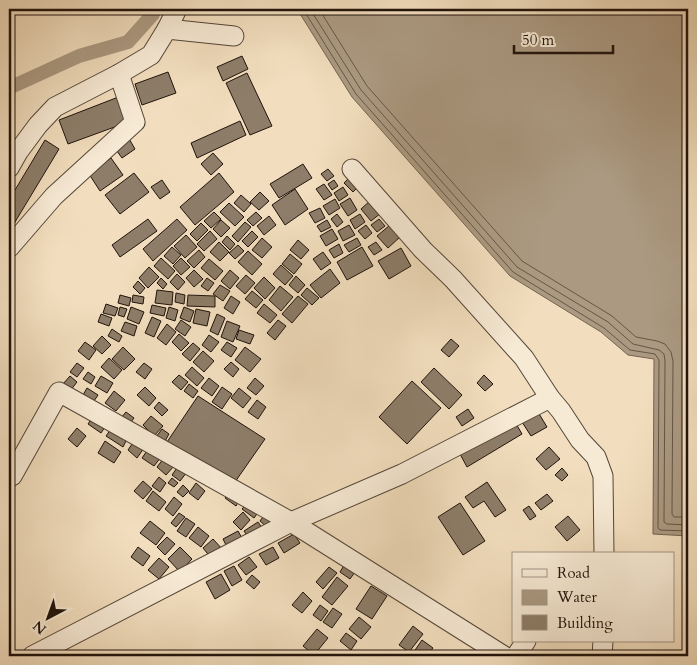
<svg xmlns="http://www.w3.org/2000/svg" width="697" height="665" font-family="Cardo,serif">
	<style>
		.water { fill: #ab9981; stroke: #736352 }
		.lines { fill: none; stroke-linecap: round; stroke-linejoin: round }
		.shore { stroke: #665646; stroke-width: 1 }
		.canal { stroke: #ab9981; stroke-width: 14 }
		.building { fill: #8d7d69; stroke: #20130c }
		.minor-casing { stroke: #544638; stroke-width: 21 }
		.minor { stroke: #f7ead5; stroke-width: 19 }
	</style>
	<rect width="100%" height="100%" fill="#f2debe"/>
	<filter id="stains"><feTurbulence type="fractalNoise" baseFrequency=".004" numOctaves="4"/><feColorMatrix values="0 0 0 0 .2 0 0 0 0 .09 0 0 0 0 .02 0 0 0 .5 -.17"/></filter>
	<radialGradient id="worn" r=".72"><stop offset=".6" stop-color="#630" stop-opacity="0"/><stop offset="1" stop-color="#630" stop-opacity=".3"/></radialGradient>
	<path class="water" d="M297 9H688V536L653 534 654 359 628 355 601 332 510 276 352 97Z"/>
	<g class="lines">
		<g class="shore">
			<path d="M303 9 356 94 513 272 604 328 630 350 655 354 659 360 658 528 660 530 688 531"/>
			<path d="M310 9 361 90 517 267 608 322 633 344 659 350 664 354 665 361 664 522 667 524 688 525"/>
			<path d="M319 9 367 86 522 261 612 316 636 337 657 341 665 344 671 352 673 361 672 514 674 517H688"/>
		</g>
		<path class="canal" d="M9 88 79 56 128 42 153 14 155 9"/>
	</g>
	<g class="building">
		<path d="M242 56 248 69 223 81 217 67Z"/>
		<path d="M168 72 176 93 142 105 135 84Z"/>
		<path d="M247 73 272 126 250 135 226 83Z"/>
		<path d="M121 96 131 121 68 144 59 120Z"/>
		<path d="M240 121 246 135 197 158 191 143Z"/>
		<path d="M128 137 135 149 122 158 114 147Z"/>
		<path d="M45 140 59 149 9 232V200Z"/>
		<path d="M213 153 223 164 211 175 201 164Z"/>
		<path d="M111 158 123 175 100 191 89 174Z"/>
		<path d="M303 164 312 178 279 198 270 184Z"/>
		<path d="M328 169 334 176 327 181 321 174Z"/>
		<path d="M134 173 149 192 120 214 105 195Z"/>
		<path d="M219 173 234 192 195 225 180 207Z"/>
		<path d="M351 176 360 185 353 192 344 183Z"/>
		<path d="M162 180 170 192 160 199 151 187Z"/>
		<path d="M334 180 338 186 332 190 328 184Z"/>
		<path d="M324 184 332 195 324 200 316 189Z"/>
		<path d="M343 187 348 195 339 201 334 193Z"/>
		<path d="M295 189 308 209 285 225 272 205Z"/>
		<path d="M260 192 269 201 259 210 250 202Z"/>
		<path d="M241 195 251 204 244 212 234 203Z"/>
		<path d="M350 198 357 210 348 216 340 204Z"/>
		<path d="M335 199 340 208 329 215 323 206Z"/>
		<path d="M371 200 381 213 371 221 361 209Z"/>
		<path d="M229 203 244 217 235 226 220 212Z"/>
		<path d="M320 208 325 218 315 223 309 213Z"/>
		<path d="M214 212 221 219 211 228 204 221Z"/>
		<path d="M256 212 262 218 253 226 247 220Z"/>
		<path d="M337 214 343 222 337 227 331 219Z"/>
		<path d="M360 214 365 222 355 229 350 220Z"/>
		<path d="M269 216 276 225 264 235 257 226Z"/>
		<path d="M148 219 157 231 120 257 112 245Z"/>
		<path d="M177 219 187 230 153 261 143 249Z"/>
		<path d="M379 219 385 226 377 232 371 225Z"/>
		<path d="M221 220 230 228 221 237 213 229Z"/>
		<path d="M327 220 331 227 321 232 317 226Z"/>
		<path d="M245 222 251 227 238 242 232 236Z"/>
		<path d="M201 223 208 230 197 241 190 234Z"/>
		<path d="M349 225 355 235 343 241 338 231Z"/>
		<path d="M366 225 372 233 365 239 358 231Z"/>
		<path d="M390 225 400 237 388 248 377 236Z"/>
		<path d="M332 229 338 239 326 246 320 236Z"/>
		<path d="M210 231 217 239 204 251 197 244Z"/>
		<path d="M252 231 258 237 248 247 242 241Z"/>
		<path d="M186 235 197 247 185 258 174 246Z"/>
		<path d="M227 236 235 244 230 250 222 242Z"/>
		<path d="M262 238 272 247 262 258 252 250Z"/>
		<path d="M357 238 361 245 349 252 344 245Z"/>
		<path d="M298 240 309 250 301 259 290 250Z"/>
		<path d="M219 242 229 252 220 261 210 252Z"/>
		<path d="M376 242 382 250 374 255 368 247Z"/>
		<path d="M339 244 343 253 334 258 329 250Z"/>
		<path d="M238 245 244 251 235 259 229 253Z"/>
		<path d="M172 247 181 255 173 264 164 256Z"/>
		<path d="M362 247 373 266 347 280 337 262Z"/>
		<path d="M401 248 411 266 389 279 378 261Z"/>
		<path d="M199 250 205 257 194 268 187 261Z"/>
		<path d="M248 251 262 264 252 275 238 262Z"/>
		<path d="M323 252 331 263 321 270 313 259Z"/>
		<path d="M290 254 302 264 294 274 282 264Z"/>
		<path d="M161 258 175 271 168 279 154 266Z"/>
		<path d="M181 258 190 267 181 275 173 266Z"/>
		<path d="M209 259 223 271 215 280 201 268Z"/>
		<path d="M281 265 293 276 285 285 273 274Z"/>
		<path d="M149 267 159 277 148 288 139 278Z"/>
		<path d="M330 269 340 283 321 298 310 285Z"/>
		<path d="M194 270 203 279 194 287 186 278Z"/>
		<path d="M230 270 239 278 230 289 221 281Z"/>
		<path d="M177 274 185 282 178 290 170 282Z"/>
		<path d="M246 275 255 283 245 294 236 286Z"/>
		<path d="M296 276 305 285 298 293 289 285Z"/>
		<path d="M264 277 275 288 265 299 254 288Z"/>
		<path d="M161 278 167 284 163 289 157 283Z"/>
		<path d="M207 278 214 283 208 291 201 286Z"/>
		<path d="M138 281 145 288 140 294 133 287Z"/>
		<path d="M220 285 230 291 223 301 213 294Z"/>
		<path d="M280 286 293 297 281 311 269 300Z"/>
		<path d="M307 288 319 298 312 305 301 295Z"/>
		<path d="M157 290 173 292 172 305 155 303Z"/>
		<path d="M252 291 263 300 256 308 245 299Z"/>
		<path d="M176 293 185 295 184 304 175 302Z"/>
		<path d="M120 295 131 298 129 306 118 303Z"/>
		<path d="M133 295 144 297 143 304 132 302Z"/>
		<path d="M188 295 215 296V307L187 306Z"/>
		<path d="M231 296 240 302 233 314 224 308Z"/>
		<path d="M298 296 308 304 292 323 282 314Z"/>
		<path d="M106 304 118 308 115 316 103 313Z"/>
		<path d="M264 304 277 315 270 323 257 313Z"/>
		<path d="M152 305 166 308 164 316 150 313Z"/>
		<path d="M120 307 127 309 124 317 118 315Z"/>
		<path d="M131 307 144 312 139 324 127 319Z"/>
		<path d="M169 307 178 310 175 321 166 318Z"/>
		<path d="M184 307 194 311 190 322 180 318Z"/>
		<path d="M196 309 210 312 207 326 193 323Z"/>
		<path d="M101 314 112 318 109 326 98 322Z"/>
		<path d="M217 314 225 318 218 335 210 331Z"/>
		<path d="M152 317 161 321 154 337 145 333Z"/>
		<path d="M181 320 191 327 185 336 175 329Z"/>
		<path d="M278 320 286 326 275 340 267 333Z"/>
		<path d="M227 321 240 326 233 342 221 337Z"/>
		<path d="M125 322 137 326 134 336 121 331Z"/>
		<path d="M167 324 176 332 166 345 157 338Z"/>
		<path d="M112 329 122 336 119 342 108 336Z"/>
		<path d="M239 330 254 335 250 344 236 339Z"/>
		<path d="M179 334 189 343 181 351 172 342Z"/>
		<path d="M209 335 219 342 211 352 202 345Z"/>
		<path d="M102 336 111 345 102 354 93 346Z"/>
		<path d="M451 339 459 346 449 357 441 350Z"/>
		<path d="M85 342 96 350 89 360 78 351Z"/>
		<path d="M227 342 237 348 231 357 221 350Z"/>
		<path d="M193 343 200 349 190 361 182 354Z"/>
		<path d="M123 347 135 359 124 370 112 359Z"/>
		<path d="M245 347 261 359 250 372 235 360Z"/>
		<path d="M203 351 214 361 204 372 193 362Z"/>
		<path d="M109 358 122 370 114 379 101 367Z"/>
		<path d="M231 362 239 369 233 377 224 369Z"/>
		<path d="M77 363 84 368 77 377 70 372Z"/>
		<path d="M144 363 152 369 145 379 136 372Z"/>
		<path d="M192 367 204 378 197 386 185 375Z"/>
		<path d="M434 368 462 395 449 409 421 382Z"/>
		<path d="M88 372 95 377 91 384 83 379Z"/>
		<path d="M179 375 188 382 181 390 172 382Z"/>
		<path d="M484 375 493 384 485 391 477 383Z"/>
		<path d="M70 376 77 382 70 391 62 385Z"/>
		<path d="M101 376 113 383 107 393 95 386Z"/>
		<path d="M209 378 219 386 212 396 201 388Z"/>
		<path d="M255 378 264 386 256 395 247 388Z"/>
		<path d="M412 381 441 408 407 444 379 417Z"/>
		<path d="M189 384 198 391 193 398 184 391Z"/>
		<path d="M145 387 156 398 149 406 137 395Z"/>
		<path d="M222 387 232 394 222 409 212 402Z"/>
		<path d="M87 388 98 395 94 401 83 395Z"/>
		<path d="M239 388 251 398 243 408 231 398Z"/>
		<path d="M114 391 125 400 116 411 105 403Z"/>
		<path d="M198 396 265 439 235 482 167 442Z"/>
		<path d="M257 400 266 407 258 419 248 412Z"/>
		<path d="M159 402 168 410 162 416 154 408Z"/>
		<path d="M468 409 474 418 462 426 456 417Z"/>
		<path d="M126 412 134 418 128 426 120 419Z"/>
		<path d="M538 412 547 427 531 436 522 422Z"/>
		<path d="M94 415 107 424 101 433 88 424Z"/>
		<path d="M151 416 163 426 154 436 143 425Z"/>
		<path d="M515 422 522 434 467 467 460 454Z"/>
		<path d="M77 428 86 436 77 447 68 439Z"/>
		<path d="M111 429 127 439 123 447 106 436Z"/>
		<path d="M162 429 169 434 164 443 156 437Z"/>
		<path d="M105 441 121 452 114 463 98 453Z"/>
		<path d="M134 441 144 448 137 458 128 450Z"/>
		<path d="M549 447 560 459 546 470 536 459Z"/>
		<path d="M149 448 161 457 154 466 142 458Z"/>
		<path d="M164 458 174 466 166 475 157 467Z"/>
		<path d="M179 465 187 472 180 481 172 475Z"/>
		<path d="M562 468 568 475 562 481 555 475Z"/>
		<path d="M159 477 166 483 160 492 152 486Z"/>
		<path d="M172 478 178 483 174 487 168 483Z"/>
		<path d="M143 481 152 489 143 499 134 491Z"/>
		<path d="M487 482 506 510 495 517 484 501 473 508 465 497Z"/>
		<path d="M196 483 205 491 198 500 189 493Z"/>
		<path d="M183 485 189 491 183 497 177 492Z"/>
		<path d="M153 491 166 502 159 511 146 501Z"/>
		<path d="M230 492 240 499 236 506 225 498Z"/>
		<path d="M547 494 553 501 541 510 535 503Z"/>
		<path d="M174 497 182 504 173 516 165 509Z"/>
		<path d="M248 502 259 511 254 518 242 509Z"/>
		<path d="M460 503 485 541 463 555 438 517Z"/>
		<path d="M529 506 536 516 530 520 523 510Z"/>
		<path d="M243 512 250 520 241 530 233 522Z"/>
		<path d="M179 513 185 517 176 527 171 523Z"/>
		<path d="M265 514 273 519 267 527 260 521Z"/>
		<path d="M568 516 580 530 567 541 555 527Z"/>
		<path d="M186 518 195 524 186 537 177 531Z"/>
		<path d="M150 521 165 533 156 545 140 533Z"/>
		<path d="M258 522 264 531 250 540 244 531Z"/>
		<path d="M198 527 209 536 201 547 189 538Z"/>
		<path d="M238 531 243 540 228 549 223 539Z"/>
		<path d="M294 534 300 543 284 553 278 543Z"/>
		<path d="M167 537 175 544 165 555 157 547Z"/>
		<path d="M213 539 223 550 212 559 203 548Z"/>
		<path d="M138 547 150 556 143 566 131 557Z"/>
		<path d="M180 547 192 559 180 572 168 559Z"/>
		<path d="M273 547 279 558 266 565 259 554Z"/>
		<path d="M249 557 257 567 246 575 238 565Z"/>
		<path d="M159 558 169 567 159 579 148 570Z"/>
		<path d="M346 562 357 569 350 579 340 572Z"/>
		<path d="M234 566 242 580 232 586 224 571Z"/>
		<path d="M329 567 337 573 323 589 316 582Z"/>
		<path d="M221 574 230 590 215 599 206 582Z"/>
		<path d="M252 575 260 582 254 589 246 582Z"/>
		<path d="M337 577 348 586 332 605 322 597Z"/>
		<path d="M371 586 387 596 372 619 356 609Z"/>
		<path d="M303 592 312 601 302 613 292 605Z"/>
		<path d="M320 605 328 611 321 621 313 615Z"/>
		<path d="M333 608 342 614 332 628 323 622Z"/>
		<path d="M359 617 371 627 361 639 349 629Z"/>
		<path d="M413 626 423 634 409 652 399 645Z"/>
		<path d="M317 629 328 638 314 655 303 646Z"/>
		<path d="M346 633 357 641 351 650 340 641Z"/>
		<path d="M422 640 433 648 427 656H411Z"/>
	</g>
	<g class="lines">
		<defs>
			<g id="minor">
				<path d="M167 29 234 36"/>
				<path d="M9 168 18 152 38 125 55 107 119 74 151 55 167 29 177 9"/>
				<path d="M352 169 423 250 453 279 524 358 550 398 561 411 580 440 596 457 603 476 604 554"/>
				<path d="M9 248 54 196 135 122 119 74"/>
				<path d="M9 475 12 476 59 392 291 522 504 656"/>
				<path d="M32 656 291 522 402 474 550 398"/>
				<path d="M516 656 526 641"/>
				<path d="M602 656 603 641"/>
			</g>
		</defs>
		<use href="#minor" class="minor-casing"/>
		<use href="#minor" class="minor"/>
	</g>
	<rect width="697" height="665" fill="none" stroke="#f2debe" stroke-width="30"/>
	<rect x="10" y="10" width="677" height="645" fill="none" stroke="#20130c" stroke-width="2.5"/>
	<rect x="15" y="15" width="667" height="635" fill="none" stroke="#20130c"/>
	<rect x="512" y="552" width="162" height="90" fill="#f7ead5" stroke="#a19485"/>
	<rect x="522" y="569" width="25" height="8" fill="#f7ead5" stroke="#a19485"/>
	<text x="557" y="578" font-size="15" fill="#20130c">Road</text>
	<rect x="522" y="590" width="25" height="15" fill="#ab9981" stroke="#a19485"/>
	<text x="557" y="602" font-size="15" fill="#20130c">Water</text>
	<rect x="522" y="615" width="25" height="15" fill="#8d7d69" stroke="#a19485"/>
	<text x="557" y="628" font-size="15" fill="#20130c">Building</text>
	<g transform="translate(48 618) rotate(221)" stroke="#f7ead5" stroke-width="4" paint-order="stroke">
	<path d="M0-4L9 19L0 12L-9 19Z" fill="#20130c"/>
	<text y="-8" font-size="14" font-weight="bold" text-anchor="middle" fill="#20130c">N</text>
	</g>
	<path d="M514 45v8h99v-8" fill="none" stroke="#20130c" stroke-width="2.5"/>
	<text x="522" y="45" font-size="15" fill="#20130c" stroke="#f7ead5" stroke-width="4" paint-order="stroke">50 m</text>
	<rect width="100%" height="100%" filter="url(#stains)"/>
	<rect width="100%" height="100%" fill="url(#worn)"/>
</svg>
